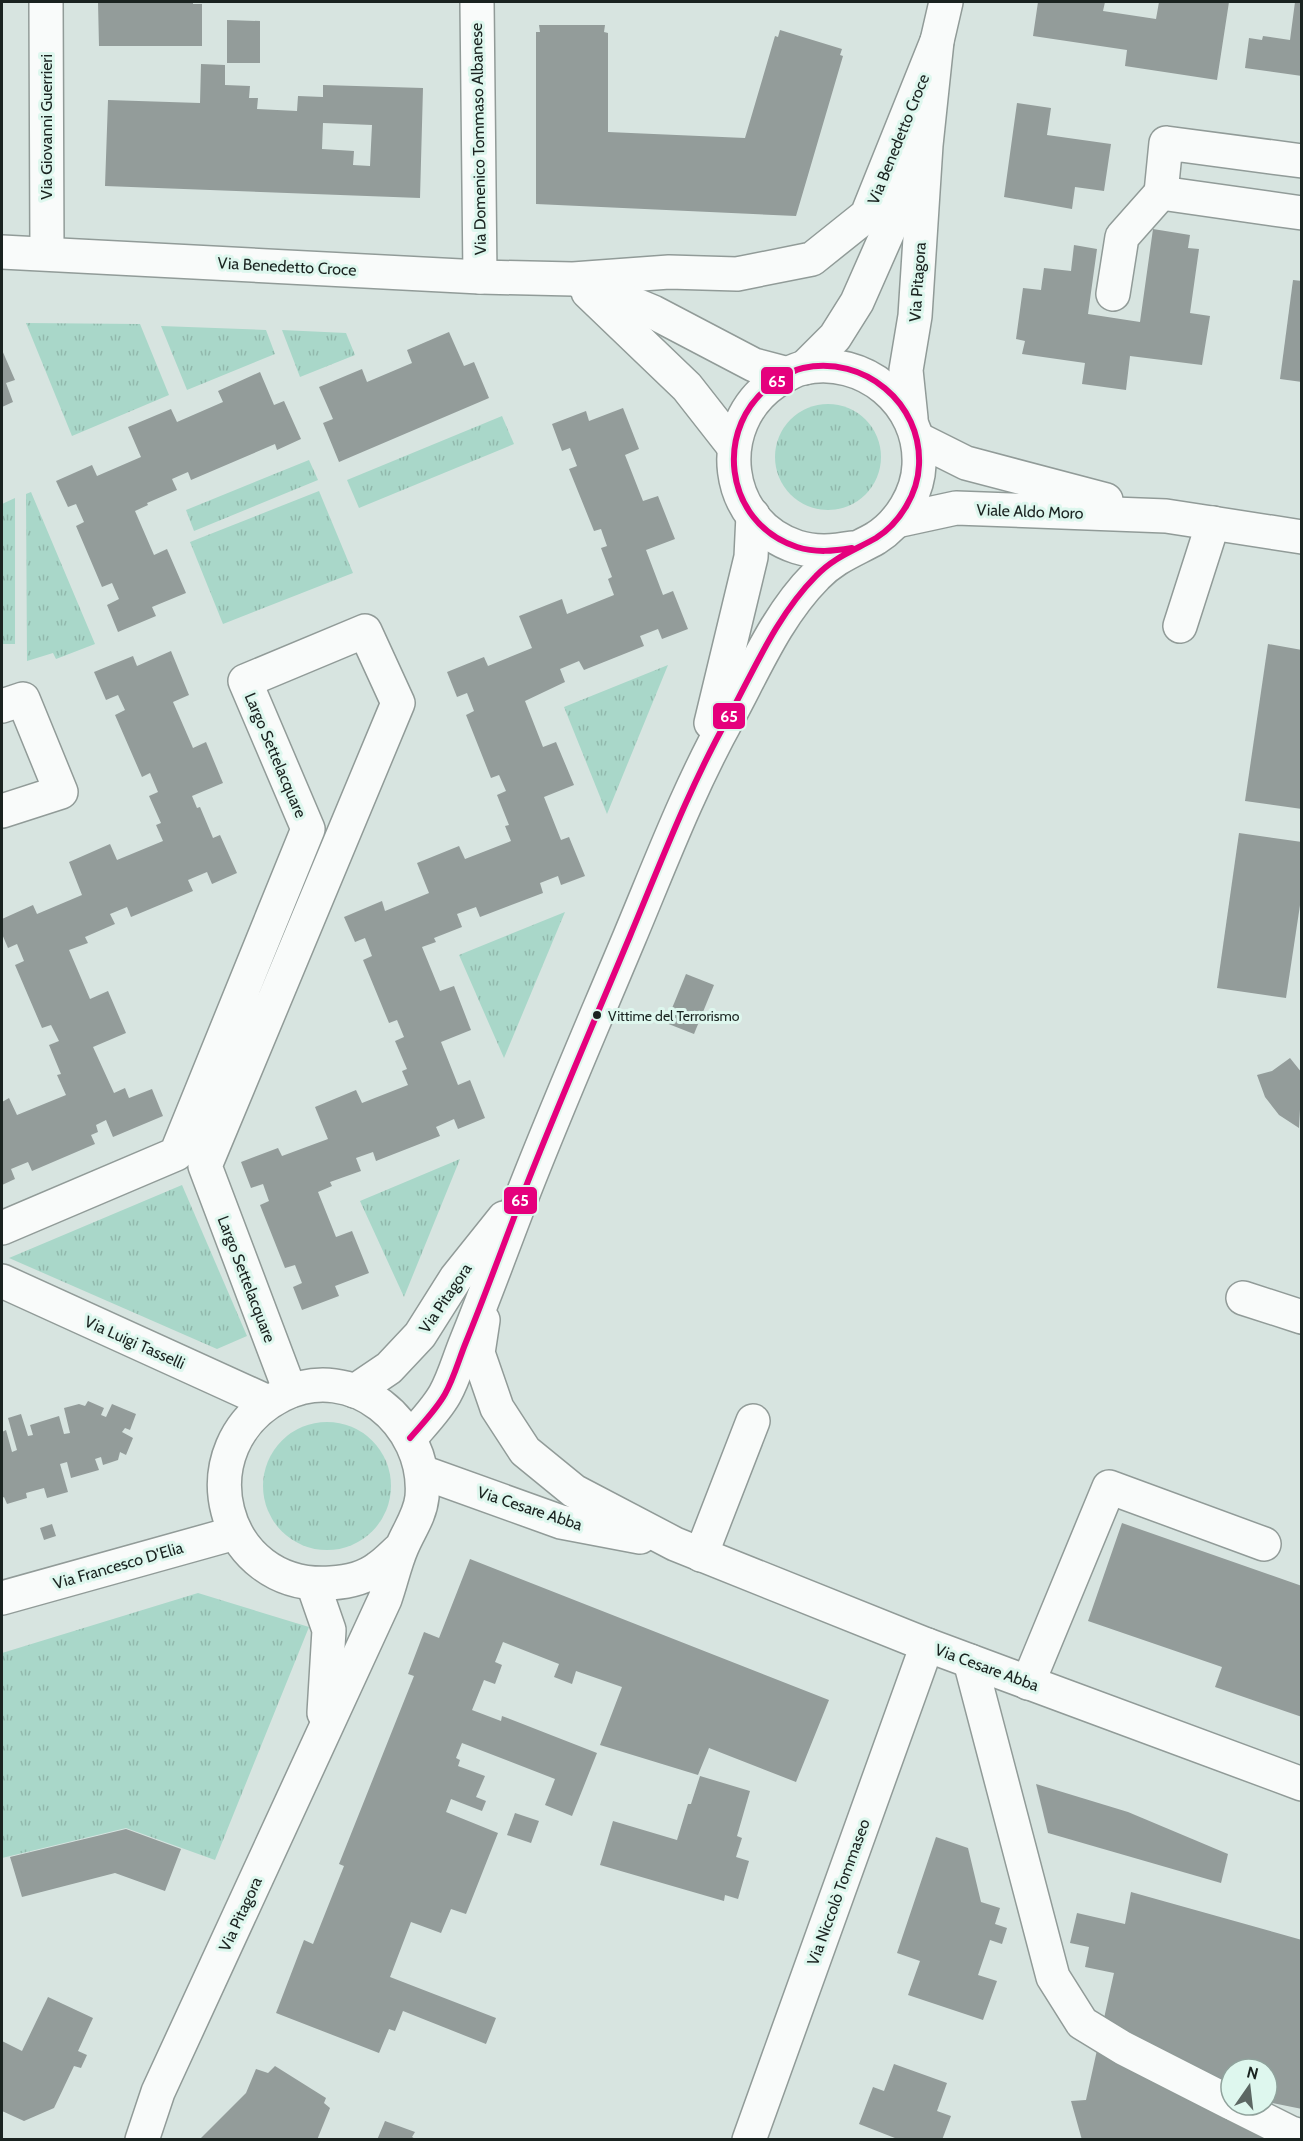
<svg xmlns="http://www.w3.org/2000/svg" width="1303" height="2141" font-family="Cabin,sans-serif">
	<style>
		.grass { fill: url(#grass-tufts) }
		.building { fill: #939c9a; fill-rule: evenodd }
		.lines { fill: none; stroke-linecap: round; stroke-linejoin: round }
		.minor-casing { stroke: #919b98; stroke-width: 36 }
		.minor { stroke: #f9fbfa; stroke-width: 33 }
		.bus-1-casing { stroke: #def7ee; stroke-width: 10 }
		.bus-1 { stroke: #e5007d; stroke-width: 6 }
		.bus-dot { fill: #1a2320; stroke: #def7ee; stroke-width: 2 }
		.labels { text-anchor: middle; stroke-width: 6; stroke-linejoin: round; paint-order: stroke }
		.bus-label { font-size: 14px; fill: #1a2320; stroke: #def7ee; text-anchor: start }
		.street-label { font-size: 16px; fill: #1a2320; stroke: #def7ee }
		.line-badge { stroke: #def7ee; stroke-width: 2 }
		.badge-label { font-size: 16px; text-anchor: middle; font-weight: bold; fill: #fff }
	</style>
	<defs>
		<pattern id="grass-tufts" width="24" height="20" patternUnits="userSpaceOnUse" patternTransform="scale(1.5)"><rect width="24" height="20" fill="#a9d7c9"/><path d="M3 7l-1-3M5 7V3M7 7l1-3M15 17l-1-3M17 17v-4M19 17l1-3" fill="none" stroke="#91b8ac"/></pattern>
	</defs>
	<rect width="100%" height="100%" fill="#d7e4e0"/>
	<g class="grass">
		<path d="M26 323 140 324 169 395 72 436Z"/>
		<path d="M161 326 266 330 275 354 187 390Z"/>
		<path d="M282 330 346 333 355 355 300 377Z"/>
		<circle cx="828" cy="457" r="53"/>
		<path d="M502 416 514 444 359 508 347 480Z"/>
		<path d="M309 460 318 480 194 531 186 510Z"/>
		<path d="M319 491 353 573 223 624 190 542Z"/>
		<path d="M31 492 95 644 56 659 53 653 27 661 26 494Z"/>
		<path d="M15 498V644H2V504Z"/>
		<path d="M668 665 607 814 564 707Z"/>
		<path d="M565 912 504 1058 459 955Z"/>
		<path d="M460 1159 404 1297 360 1201Z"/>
		<path d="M182 1185 247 1336 217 1349 9 1258Z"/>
		<circle cx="327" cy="1486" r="64"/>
		<path d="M198 1593 309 1627 215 1860 126 1828 2 1858V1653Z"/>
	</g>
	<g class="building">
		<path d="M98 2H193V4H202V46H99Z"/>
		<path d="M1038 2H1105L1103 11 1156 19 1159 2H1229L1217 80 1125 66 1127 50 1033 36Z"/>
		<path d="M1295 2H1302V76L1245 68 1249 38 1262 40 1263 36 1290 40Z"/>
		<path d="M227 20 260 21V63H227Z"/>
		<path d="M539 25H605L604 32 608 33V132L745 138 775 36 778 37 780 30 842 49 840 55 843 56 796 216 536 204V32H540Z"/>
		<path d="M201 64 225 65V85L250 86 249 98H258L257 109 297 111 298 96 323 97V85L423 88 420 198 105 186 108 100 200 103ZM323 123 372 125 370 166 353 165 354 151 322 149Z"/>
		<path d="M1017 103 1051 108 1047 135 1111 144 1104 191 1075 187 1072 209 1004 197Z"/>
		<path d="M1153 229 1190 235 1188 248 1199 249 1190 313 1210 316 1202 365 1130 356 1126 390 1082 384 1085 363 1022 354 1025 341 1016 339 1023 288 1041 290 1044 268 1071 271 1074 245 1097 249 1088 314 1140 322Z"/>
		<path d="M1293 280 1302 281V382L1280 379Z"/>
		<path d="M449 332 464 366 474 362 489 398 339 462 323 423 333 419 319 387 362 369 367 382 412 363 407 350Z"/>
		<path d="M2 350 15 380 6 383 13 402 2 407Z"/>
		<path d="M260 372 274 405 284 401 301 439 277 450 275 444 191 480 188 472 172 479 177 490 147 503 148 505 135 511 154 555 167 549 186 593 152 607 156 616 118 632 107 605 119 599 112 583 102 587 76 526 84 522 76 504 68 507 56 481 92 465 97 476 141 457 128 427 171 409 177 422 223 402 218 391Z"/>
		<path d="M623 408 639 449 625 455 643 501 658 496 675 539 646 550 663 595 673 591 688 629 662 639 658 629 640 636 644 646 584 670 579 661 560 669 565 682 525 701 543 747 556 742 574 785 544 797 561 840 569 837 585 876 561 885 558 876 540 883 543 893 480 917 476 907 457 914 462 927 434 938 436 942 422 947 440 991 454 986 471 1030 441 1042 458 1085 470 1080 485 1118 458 1129 454 1119 436 1127 440 1136 376 1161 373 1152 356 1158 361 1171 330 1182 332 1186 318 1192 336 1237 352 1231 369 1273 335 1286 339 1296 302 1310 293 1287 302 1283 295 1265 285 1268 260 1205 269 1201 263 1184 251 1188 241 1162 278 1148 282 1156 328 1139 315 1107 356 1090 362 1103 408 1085 402 1071 407 1069 395 1041 404 1037 397 1020 389 1023 363 960 372 956 365 938 355 942 344 917 382 901 385 911 429 893 417 863 459 846 465 859 511 841 505 826 509 825 497 795 506 791 499 775 491 778 466 715 474 711 467 693 457 697 447 672 484 657 488 666 532 648 519 616 562 599 567 614 614 595 608 579 612 577 601 548 607 546 601 529 594 531 569 469 577 466 570 448 562 451 552 424 586 411 589 421Z"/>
		<path d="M1268 644 1302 650V809L1245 801Z"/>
		<path d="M171 651 189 695 173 702 193 748 206 742 223 783 192 796 197 808 200 807 213 838 220 835 237 873 212 884 207 872 188 880 193 891 131 917 127 907 110 914 115 924 85 937 88 943 69 950 90 999 108 991 126 1033 93 1047 114 1093 125 1088 129 1098 152 1089 163 1116 113 1137 106 1120 96 1125 98 1132 91 1135 95 1144 32 1171 28 1162 11 1169 15 1179 2 1185V1102L9 1098 17 1115 66 1095 57 1075 61 1074 49 1045 59 1041 51 1025 42 1028 15 965 24 961 17 944 8 948 2 934V919L33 905 37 914 82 895 69 862 110 844 117 860 163 841 156 825 161 823 149 796 158 792 150 773 142 777 115 715 125 710 118 695 106 700 94 672 133 656 137 666Z"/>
		<path d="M1239 833 1302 842V892L1286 998 1217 988Z"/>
		<path d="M686 974 714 985 694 1034 666 1023Z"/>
		<path d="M1290 1058 1302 1073 1299 1128 1279 1115 1265 1097 1257 1075 1272 1071Z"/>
		<path d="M88 1401 104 1408 101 1415 106 1417 112 1404 136 1414 130 1430 125 1428 122 1432 133 1438 126 1455 120 1452 118 1460 103 1465 101 1457 95 1459 99 1470 71 1478 67 1462 60 1464 68 1492 47 1498 44 1488 26 1493 27 1498 7 1504 4 1497 2 1498V1432L6 1430 12 1452 17 1450 8 1418 21 1414 28 1436 33 1435 30 1425 59 1416 64 1434 70 1433 64 1408 79 1404 85 1406Z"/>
		<path d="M1122 1523 1302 1586V1717L1215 1687 1222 1667 1088 1621Z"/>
		<path d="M52 1524 56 1536 44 1540 40 1528Z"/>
		<path d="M470 1559 829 1700 796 1782 709 1748 698 1775 600 1745 622 1687 576 1671 572 1684 554 1677 559 1664 503 1642 495 1662 502 1665 495 1684 484 1680 472 1710 501 1721 502 1716 597 1753 572 1816 545 1805 555 1779 462 1743 456 1758 460 1760 458 1766 485 1776 476 1797 486 1801 482 1811 451 1799 446 1812 498 1833 466 1914 451 1909 441 1933 411 1922 390 1977 496 2018 486 2044 403 2011 395 2031 389 2029 379 2053 276 2013 304 1940 313 1944 344 1866 339 1864 414 1676 408 1674 424 1632 439 1638Z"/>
		<path d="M700 1776 750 1791 737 1836 742 1838 736 1857 749 1861 738 1899 725 1895 724 1901 600 1865 613 1821 677 1840 688 1804H691Z"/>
		<path d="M1036 1784 1128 1812 1228 1854 1221 1883 1048 1833Z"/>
		<path d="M515 1813 539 1821 531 1843 507 1835Z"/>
		<path d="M126 1829 181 1849 165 1891 115 1873 22 1897 10 1857Z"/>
		<path d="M936 1837 968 1848 981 1902 1000 1908 995 1924 1007 1928 1002 1944 990 1940 978 1975 997 1981 983 2020 908 1995 920 1961 897 1953Z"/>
		<path d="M1131 1892 1302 1940V2109L1267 2102V2069H1231V2105L1263 2110 1266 2140H1082L1071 2101 1086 2100 1114 1973 1085 1967 1089 1947 1070 1943 1077 1913 1125 1924Z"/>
		<path d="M48 1997 93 2018 78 2051 87 2055 81 2068 74 2066 54 2108 24 2121 2 2111V2041L22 2051Z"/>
		<path d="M894 2064 947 2083 937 2111 951 2116 942 2140H900L859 2124 873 2087 884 2091Z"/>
		<path d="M275 2066 326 2098 324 2103 330 2108 317 2140H199L246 2093 256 2069 268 2073Z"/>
		<path d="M385 2121 415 2132 412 2137 417 2140H377Z"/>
	</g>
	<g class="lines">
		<defs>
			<g id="minor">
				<path d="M46 2 47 253"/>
				<path d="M477 2 480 277"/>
				<path d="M1161 193 1166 143 1302 161"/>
				<path d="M1161 193 1302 213"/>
				<path d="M2 252 480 277 573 279 669 272 737 274 812 259 867 215 937 41"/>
				<path d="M581 282 653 312 754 365 788 374"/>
				<path d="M588 292 687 387 734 447"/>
				<path d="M1113 294 1122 237 1161 193"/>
				<path d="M804 368 835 337 857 302 917 166"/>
				<path d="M911 418 906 370 915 316 926 145 937 41 946 2"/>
				<path d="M918 439 966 463 1106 500"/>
				<path d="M896 521 956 508 1166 516 1302 537"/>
				<path d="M1180 626 1213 523"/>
				<path d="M2 706 23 699 61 792 2 811"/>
				<path d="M711 723 751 557 753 515"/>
				<path d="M2 1228 176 1154 308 829 245 681 365 631 398 703 205 1166 290 1391"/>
				<path d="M2 1281 268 1402"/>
				<path d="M1243 1298 1302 1317"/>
				<path d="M483 1320 478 1353 497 1408 525 1451 574 1491 675 1544 927 1645 1302 1784"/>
				<path d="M355 1391 389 1368 420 1335 456 1278 504 1218"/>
				<path d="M410 1438C422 1424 436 1410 445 1394 454 1378 459 1359 466 1342 486 1293 504 1243 523 1194 557 1107 594 1022 630 936 661 862 689 788 728 718 754 670 777 615 816 576 834 557 855 550 876 538 900 523 918 493 919 465 922 403 864 355 803 368 793 370 784 376 775 382 712 425 723 523 797 547 816 553 834 551 852 548"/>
				<path d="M422 1472 561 1522 640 1537"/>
				<path d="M701 1555 753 1421"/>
				<path d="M313 1584 329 1630 324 1713"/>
				<path d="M2 1598 235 1533"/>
				<path d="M970 1661 1053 1977 1082 2023 1123 2048 1231 2103"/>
				<path d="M1028 1683 1109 1487 1264 1544"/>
				<path d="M1235 2105 1291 2133 1302 2136"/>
				<path d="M142 2140 158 2092 385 1599C391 1582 395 1563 402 1547 409 1530 420 1516 422 1497 428 1423 352 1360 282 1395 183 1445 220 1591 331 1583 347 1582 365 1578 378 1568 387 1562 394 1554 402 1547"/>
				<path d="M749 2140 927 1645"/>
			</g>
		</defs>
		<use href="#minor" class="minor-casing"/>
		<use href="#minor" class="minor"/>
		<defs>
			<path id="bus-1" d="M410 1438C422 1424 436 1410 445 1394 454 1378 459 1359 466 1342 486 1293 504 1243 523 1194 557 1107 594 1022 630 936 661 862 689 788 728 718 754 670 777 615 816 576 834 557 855 550 876 538 900 523 918 493 919 465 922 403 864 355 803 368 793 370 784 376 775 382 712 425 723 523 797 547 816 553 834 551 852 548"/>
		</defs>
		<use href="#bus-1" class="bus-1-casing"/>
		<use href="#bus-1" class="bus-1"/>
	</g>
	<circle class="bus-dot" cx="597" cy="1015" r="5"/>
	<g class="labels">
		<g class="bus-label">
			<text x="608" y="1021">Vittime del Terrorismo</text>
		</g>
		<g class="street-label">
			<text transform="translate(46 127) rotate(-90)" y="6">Via Giovanni Guerrieri</text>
			<text transform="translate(478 139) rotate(-91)" y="6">Via Domenico Tommaso Albanese</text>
			<text transform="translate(898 139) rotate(-68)" y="6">Via Benedetto Croce</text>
			<text transform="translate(287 266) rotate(3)" y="6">Via Benedetto Croce</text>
			<text transform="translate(917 282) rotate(-86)" y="6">Via Pitagora</text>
			<text transform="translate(1030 511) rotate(2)" y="6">Viale Aldo Moro</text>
			<text transform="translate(276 755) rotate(67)" y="6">Largo Settelacquare</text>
			<text transform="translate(247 1279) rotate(69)" y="6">Largo Settelacquare</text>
			<text transform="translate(445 1298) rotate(-56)" y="6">Via Pitagora</text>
			<text transform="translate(135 1342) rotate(24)" y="6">Via Luigi Tasselli</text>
			<text transform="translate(530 1508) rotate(18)" y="6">Via Cesare Abba</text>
			<text transform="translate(118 1565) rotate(-16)" y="6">Via Francesco D'Elia</text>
			<text transform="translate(987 1667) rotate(20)" y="6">Via Cesare Abba</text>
			<text transform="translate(838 1892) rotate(-70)" y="6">Via Niccolò Tommaseo</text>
			<text transform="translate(240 1914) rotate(-65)" y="6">Via Pitagora</text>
		</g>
	</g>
	<g class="line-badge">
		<rect x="760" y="366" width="34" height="29" rx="6" fill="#e5007d"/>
		<rect x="712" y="702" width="34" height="28" rx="6" fill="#e5007d"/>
		<rect x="503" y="1186" width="35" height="29" rx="6" fill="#e5007d"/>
	</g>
	<g class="badge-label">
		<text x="777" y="387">65</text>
		<text x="729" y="722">65</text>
		<text x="520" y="1206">65</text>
	</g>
	<rect width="1303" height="2141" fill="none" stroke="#1a2320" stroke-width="6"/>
	<g transform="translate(1249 2087) rotate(14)"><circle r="28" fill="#def7ee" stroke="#90a29c" stroke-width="1.5"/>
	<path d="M0-4.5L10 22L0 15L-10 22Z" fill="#5c6763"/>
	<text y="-9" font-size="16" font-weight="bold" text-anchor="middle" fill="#1a2320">N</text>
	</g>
</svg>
